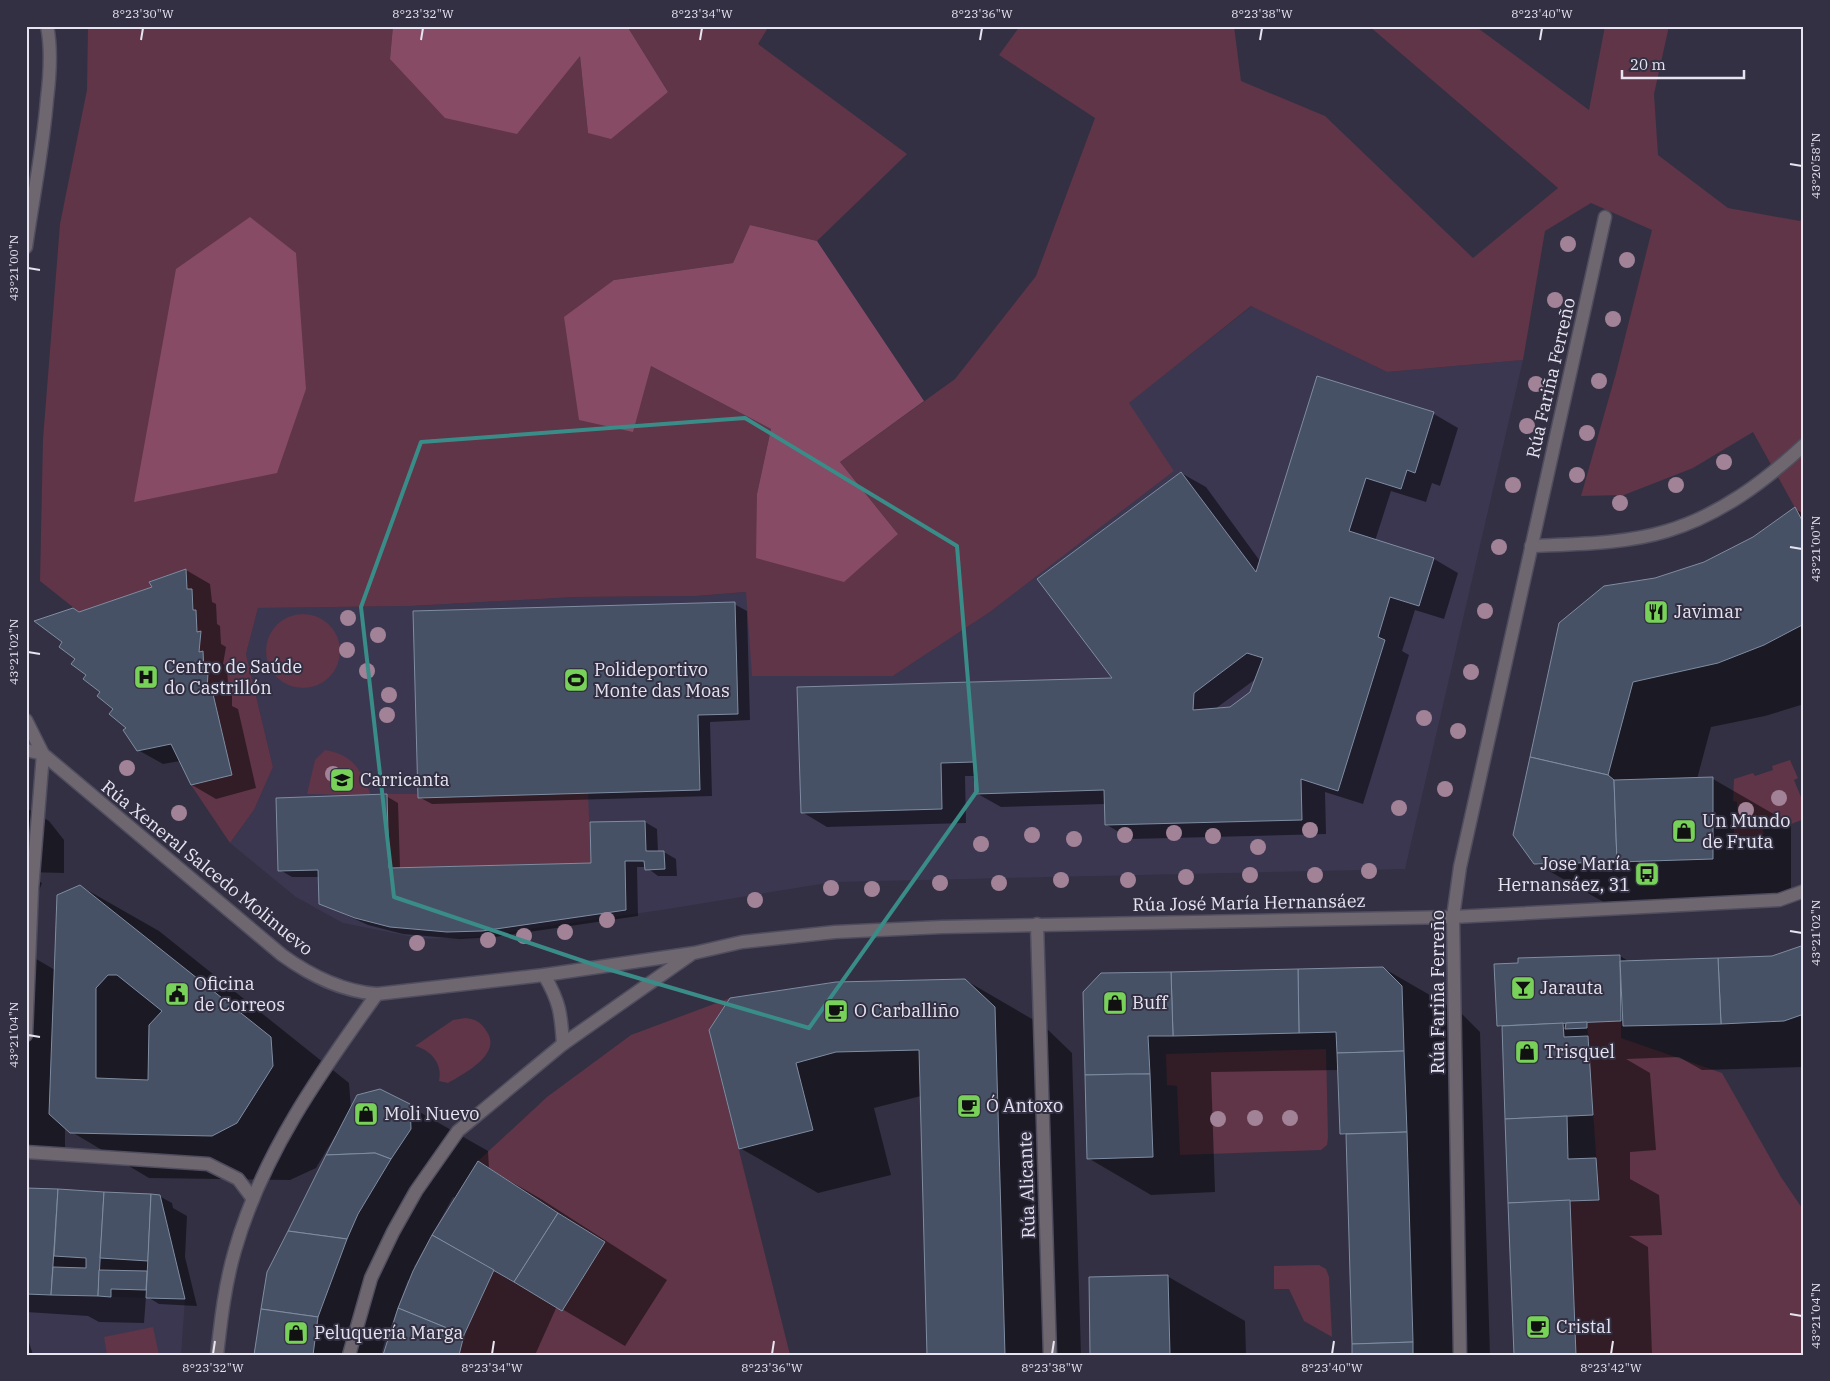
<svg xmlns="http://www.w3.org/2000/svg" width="1830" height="1381" font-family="'IBM Plex Serif',serif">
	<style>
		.built { fill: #3b3751 }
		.green { fill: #5f3547 }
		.forest { fill: #874b65 }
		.shadow { fill: #0007; fill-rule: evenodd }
		.building { fill: #465165; stroke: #7f8ca1; fill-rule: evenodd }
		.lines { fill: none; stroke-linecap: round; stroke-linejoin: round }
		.minor-casing { stroke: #504d5f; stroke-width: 15 }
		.minor { stroke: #6f6770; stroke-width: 12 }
		.tree { fill: #a28297 }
		.marked { fill: none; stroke: #3a8c88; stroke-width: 4; stroke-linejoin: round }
		.ticks { fill: none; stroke: #e6e4f1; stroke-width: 2 }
		.labels { text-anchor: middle; stroke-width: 4; stroke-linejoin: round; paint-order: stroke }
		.street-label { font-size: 18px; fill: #e6e4f1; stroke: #333043 }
		.poi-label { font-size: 18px; fill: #e6e4f1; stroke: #333043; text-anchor: start }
		.neatline { fill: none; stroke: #e6e4f1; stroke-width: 2 }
		.ticks-label { font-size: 12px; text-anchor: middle; fill: #e6e4f1 }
	</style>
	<rect width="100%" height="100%" fill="#333043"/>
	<g class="built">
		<path d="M1252 306 1387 372 1523 360 1405 869 833 882 668 909 474 937 423 939 343 923 296 897 230 843 254 810 273 767 246 654 258 608 411 606 576 597 696 596 746 592 893 676 990 612 1174 471 1128 403Z"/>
		<path d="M26 1188 58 1189 51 1295 185 1299 181 1355H26Z"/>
	</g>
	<g class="green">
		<path d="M88 26H393L390 59 580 56 588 133 668 92 627 26H769L758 44 907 154 817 241 750 225 733 263 614 280 651 366 771 429 757 494 898 534 840 462 955 379 1036 276 1095 118 999 55 1020 26H1234L1241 81 1325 116 1473 258 1558 188 1369 26H1475L1589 110 1605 26H1669L1654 94 1658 155 1728 208 1800 221 1804 215V524L1753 432 1693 468 1624 495 1581 496 1616 373 1652 230 1591 203 1545 231 1523 360 1387 372 1251 306 1129 403 1174 471 990 612 893 676H752L746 592 696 596 576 597 411 606 258 608 246 654 273 767 254 810 230 843 191 785 232 774 213 694 207 693 208 672H204L203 651 199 652 201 632H197L192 589H187L186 569 150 581 152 587 79 612 40 581 43 439 60 224 87 90Z"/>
		<circle cx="303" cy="651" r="37"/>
		<path d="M325 750C354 755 360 769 371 795L307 794 315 760Z"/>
		<path d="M1790 760 1798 778 1794 780 1801 797 1804 796V819L1781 828 1780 824 1763 830 1764 834 1747 840 1734 839V819H1737V802L1733 801 1734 779 1753 773 1755 776 1773 770 1772 766Z"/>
		<path d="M588 793 591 863 389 868 387 794H418L419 798Z"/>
		<path d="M730 998 709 1030 790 1355H459L464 1335 494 1270 605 1242 478 1161 547 1097 631 1035Z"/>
		<path d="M465 1018C476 1019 481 1022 487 1032 502 1054 464 1074 448 1083L439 1081C443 1064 431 1050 415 1046L453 1020Z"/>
		<path d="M1621 1021V1038L1722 1073 1781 1177 1804 1211V1355H1576L1570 1200 1599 1199 1587 1022Z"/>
		<path d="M1326 1049 1328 1137 1327 1145 1321 1150 1180 1155 1177 1086 1167 1085 1166 1054Z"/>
		<path d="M1319 1265 1326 1269 1329 1277 1332 1337 1304 1321 1289 1289H1274V1266Z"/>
		<path d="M153 1327 159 1355H107L104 1337Z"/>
	</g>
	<g class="forest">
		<path d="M393 26H627L668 92 611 139 588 133 580 56 517 134 445 118 390 59Z"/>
		<path d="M250 217 296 253 306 389 277 473 134 502 176 269Z"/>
		<path d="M750 225 817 241 924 401 840 462 898 534 844 582 756 558 757 494 771 429 651 366 633 432 579 420 564 317 614 280 733 263Z"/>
	</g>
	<g class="shadow">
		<path d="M1317 377 1434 414 1458 428 1440 486 1432 483 1426 502 1391 491 1375 541 1434 559 1458 573 1444 619 1415 610 1402 651 1409 655 1363 804 1325 792 1326 834 1131 839 1107 825 1106 804 1001 807 976 793V776H965L966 823 827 827 802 812 1114 679 1181 473 1206 487 1260 561ZM1257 678 1251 692 1230 708 1215 709Z"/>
		<path d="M1795 509 1804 514V704L1765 716 1711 727 1697 779H1713L1791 824V903L1614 908 1535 863 1643 582 1689 569 1741 546Z"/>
		<path d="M186 570 210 584 212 602 216 604 217 624 220 626 221 644 226 647 223 664 227 666 228 685 232 688V706L238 709 256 788 216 799 192 785 180 761 163 764 138 750 128 728 76 658 79 613 153 587Z"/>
		<path d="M734 604 747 611 750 720 710 722 712 796 432 804 419 797Z"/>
		<path d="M386 796 398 803 400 869 592 864 645 822 657 829 658 852H664L676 859 677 876H658L646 867H637L638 916 495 937 460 939 403 934 368 925 320 903V877H292L280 870Z"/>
		<path d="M26 808 49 821 64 840V873L26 872Z"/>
		<path d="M26 874 42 883 26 923Z"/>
		<path d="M80 886 159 931 349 1083 351 1109 409 1106 488 1151 489 1169 541 1199 667 1280 625 1346 557 1306 535 1355H384L387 1342 385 1341 381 1355H255L337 1137 335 1136 316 1168 290 1180 149 1178 65 1128V1151L26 1148V953L55 970ZM453 1197 456 1198 416 1268 414 1267ZM408 1280 410 1281 389 1338H387Z"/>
		<path d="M1804 946V1067L1702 1070 1679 1057 1626 1059 1650 1073 1656 1150 1630 1152V1179L1659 1195 1662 1235 1629 1236 1648 1247 1652 1355H1516L1503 1029 1498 1025 1620 956 1630 962 1772 957Z"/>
		<path d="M1383 968 1461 1013 1480 1032 1490 1355H1353L1347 1136 1341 1133 1339 1070 1211 1072 1215 1192 1151 1195 1088 1158 1084 993Z"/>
		<path d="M965 980 1044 1026 1072 1053 1081 1355H928L921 1096 874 1108 891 1175 818 1193 740 1148 711 1030Z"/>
		<path d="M26 1189 159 1196 172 1203 173 1208 187 1216 185 1257 197 1306 159 1304 146 1296 144 1323 99 1322 88 1316 26 1312Z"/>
		<path d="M1167 1276 1245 1321 1246 1355H1091Z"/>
		<path d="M26 1333 33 1355H26Z"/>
	</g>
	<g class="building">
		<path d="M1317 376 1434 412 1415 473 1407 470 1401 489 1366 478 1349 531 1434 558 1419 606 1390 597 1378 637 1385 640 1338 791 1301 779 1302 820 1105 825 1104 790 975 794 974 762 941 763 942 809 801 813 797 687 1112 678 1037 579 1181 472 1256 572ZM1247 653 1263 658 1250 692 1230 707 1193 710 1194 693Z"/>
		<path d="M1795 507 1804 524V624L1764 645 1718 663 1633 682 1608 775 1530 757 1559 623 1604 586 1655 578 1704 562 1753 537Z"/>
		<path d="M186 569 187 589H192L193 610H196L197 632 201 631 199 652 203 651 204 672H208L207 693 213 694 232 775 191 785 171 744 137 751 123 730 126 728 109 714 113 709 97 696 100 692 83 679 86 675 71 664 75 659 59 647 62 642 34 621 73 608 79 612 152 587 149 582Z"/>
		<path d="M735 602 738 714 698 715 700 790 418 798 413 611Z"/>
		<path d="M1530 757 1608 775 1614 780 1617 862 1534 864 1513 835Z"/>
		<path d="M1713 777V859L1617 862 1614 780Z"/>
		<path d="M387 794 389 868 591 863 590 822 645 821 646 851H664L665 869 645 870 644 861H625L626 910 482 931 447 932 390 927 355 918 319 904 318 870 278 871 276 798Z"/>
		<path d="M80 885 271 1037 273 1066 237 1123 212 1136 70 1133 49 1114 57 895ZM108 975H117L162 1011 149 1025 148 1080 96 1078V988Z"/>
		<path d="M1804 945V1014L1784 1021 1721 1024 1718 958 1772 956Z"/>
		<path d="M1620 955 1621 1021 1497 1026 1494 964 1518 963V958Z"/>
		<path d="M1718 958 1721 1024 1623 1026 1620 961Z"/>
		<path d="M1383 967 1402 986 1404 1051 1337 1053 1336 1032 1299 1033 1298 969Z"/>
		<path d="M1298 969 1299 1033 1173 1036 1171 972Z"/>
		<path d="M1171 972 1173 1036H1148L1150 1074 1085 1075 1083 992 1101 973Z"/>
		<path d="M965 979 995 1007 1005 1355H927L919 1050 836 1052 796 1063 813 1130 739 1149 709 1030 730 998 836 982Z"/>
		<path d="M1587 1022V1028L1565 1029 1566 1023Z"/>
		<path d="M1563 1023 1564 1037 1588 1036 1593 1115 1505 1119 1502 1026Z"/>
		<path d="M1404 1051 1407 1132 1340 1134 1337 1053Z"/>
		<path d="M1127 1074H1150L1153 1157 1087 1159 1085 1075Z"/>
		<path d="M380 1089 410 1104 411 1129 391 1159 375 1153 326 1155 357 1095Z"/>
		<path d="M1567 1116 1568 1159 1596 1158 1599 1200 1508 1203 1505 1119Z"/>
		<path d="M1407 1132 1413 1342 1352 1344 1346 1134Z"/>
		<path d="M375 1153 391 1159 358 1214 347 1239 288 1231 326 1155Z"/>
		<path d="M478 1161 558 1213 514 1282 432 1235Z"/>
		<path d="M26 1188 58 1189 51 1295 26 1294Z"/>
		<path d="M58 1189 104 1192 98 1296 51 1295 53 1267 86 1268V1258L54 1256Z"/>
		<path d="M104 1192 151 1194 148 1261 100 1258Z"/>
		<path d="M151 1194 160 1195 185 1299 146 1298Z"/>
		<path d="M1570 1200 1576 1355H1514L1508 1203Z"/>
		<path d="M558 1213 605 1242 562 1311 514 1282Z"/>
		<path d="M288 1231 347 1239 318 1317 261 1309 267 1272Z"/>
		<path d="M432 1235 494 1270 464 1335 398 1308 413 1271Z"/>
		<path d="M99 1270 147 1271 146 1290 111 1289V1297L98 1296Z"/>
		<path d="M1168 1275 1170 1355H1090L1089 1277Z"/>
		<path d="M398 1308 464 1335 459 1355H383Z"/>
		<path d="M261 1309 318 1317 313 1355H254Z"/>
		<path d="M1413 1342V1355H1352V1344Z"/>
	</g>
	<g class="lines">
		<defs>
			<g id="minor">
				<path d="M26 247C33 198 43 149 47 99 50 75 52 50 47 26"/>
				<path d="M1531 546C1575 544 1625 544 1667 531 1720 515 1764 482 1804 445"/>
				<path d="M26 720 43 754 282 955C311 976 341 991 377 994L544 975 694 953 742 942 835 932 942 927 1453 917 1779 900 1804 891"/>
				<path d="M26 750 43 754"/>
				<path d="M1037 924 1050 1355"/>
				<path d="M544 975C560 1002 561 1014 563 1044"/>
				<path d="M26 1035 32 889 43 754"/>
				<path d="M26 1152 208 1164 238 1179 253 1199"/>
				<path d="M217 1355C221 1319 225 1284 235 1250 262 1155 320 1073 377 994"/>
				<path d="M349 1355 371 1278 393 1232 416 1191 458 1131 563 1044 690 955"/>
				<path d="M1460 1355 1453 917 1460 867 1605 217"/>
			</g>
		</defs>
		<use href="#minor" class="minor-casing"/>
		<use href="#minor" class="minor"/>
	</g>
	<g class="tree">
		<circle cx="1568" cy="244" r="8"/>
		<circle cx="1627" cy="260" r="8"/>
		<circle cx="1555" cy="300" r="8"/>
		<circle cx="1613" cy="319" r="8"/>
		<circle cx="1599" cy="381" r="8"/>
		<circle cx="1536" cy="384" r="8"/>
		<circle cx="1527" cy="426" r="8"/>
		<circle cx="1587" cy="433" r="8"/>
		<circle cx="1724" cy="462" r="8"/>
		<circle cx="1577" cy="475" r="8"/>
		<circle cx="1513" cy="485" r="8"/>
		<circle cx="1676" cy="485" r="8"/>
		<circle cx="1620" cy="503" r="8"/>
		<circle cx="1499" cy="547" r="8"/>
		<circle cx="1485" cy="611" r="8"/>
		<circle cx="348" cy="618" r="8"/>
		<circle cx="378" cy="635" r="8"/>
		<circle cx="347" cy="650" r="8"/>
		<circle cx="367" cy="671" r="8"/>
		<circle cx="1471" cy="672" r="8"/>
		<circle cx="389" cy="695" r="8"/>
		<circle cx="387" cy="715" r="8"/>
		<circle cx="1424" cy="718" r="8"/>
		<circle cx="1458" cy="731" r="8"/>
		<circle cx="127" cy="768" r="8"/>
		<circle cx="333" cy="774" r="8"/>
		<circle cx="1445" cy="789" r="8"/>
		<circle cx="1779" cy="798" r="8"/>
		<circle cx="1399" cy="808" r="8"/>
		<circle cx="1746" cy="810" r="8"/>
		<circle cx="179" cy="813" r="8"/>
		<circle cx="1310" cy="830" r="8"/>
		<circle cx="1174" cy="833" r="8"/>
		<circle cx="1032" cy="835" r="8"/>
		<circle cx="1125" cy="835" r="8"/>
		<circle cx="1213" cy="836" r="8"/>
		<circle cx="1074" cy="839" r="8"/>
		<circle cx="981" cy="844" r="8"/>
		<circle cx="1258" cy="847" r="8"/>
		<circle cx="1369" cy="871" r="8"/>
		<circle cx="1250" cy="875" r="8"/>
		<circle cx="1315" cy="875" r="8"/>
		<circle cx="1186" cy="877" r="8"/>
		<circle cx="1061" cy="880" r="8"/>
		<circle cx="1128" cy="880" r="8"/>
		<circle cx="940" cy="883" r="8"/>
		<circle cx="999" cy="883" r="8"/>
		<circle cx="831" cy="888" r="8"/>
		<circle cx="872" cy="889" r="8"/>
		<circle cx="755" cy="900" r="8"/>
		<circle cx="607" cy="920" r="8"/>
		<circle cx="565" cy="932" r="8"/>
		<circle cx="524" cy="936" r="8"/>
		<circle cx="488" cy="940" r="8"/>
		<circle cx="417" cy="943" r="8"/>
		<circle cx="1255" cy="1118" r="8"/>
		<circle cx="1290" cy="1118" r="8"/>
		<circle cx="1218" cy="1119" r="8"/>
	</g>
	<path class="marked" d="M745 418 957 546 977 791 809 1028 604 968 394 897 361 607 421 442Z"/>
	<path class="ticks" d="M141 40 143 28M421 40 423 28M700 40 702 28M980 40 982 28M1260 40 1262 28M1540 40 1542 28M1790 164 1802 166M28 268 40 270M1790 547 1802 549M28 652 40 654M1790 931 1802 933M28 1035 40 1037M1790 1314 1802 1316M213 1354 215 1341M492 1354 494 1341M772 1354 774 1341M1052 1354 1054 1341M1332 1354 1334 1341M1611 1354 1613 1341"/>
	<defs>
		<symbol id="restaurant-square" viewBox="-11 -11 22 22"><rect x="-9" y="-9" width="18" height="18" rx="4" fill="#78d158" stroke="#333043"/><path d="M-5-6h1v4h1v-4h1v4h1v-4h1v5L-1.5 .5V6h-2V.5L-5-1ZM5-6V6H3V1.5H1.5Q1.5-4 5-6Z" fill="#111"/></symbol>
		<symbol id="hospital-square" viewBox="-11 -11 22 22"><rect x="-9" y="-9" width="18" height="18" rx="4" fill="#78d158" stroke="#333043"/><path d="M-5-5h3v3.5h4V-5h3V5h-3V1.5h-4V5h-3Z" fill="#111"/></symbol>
		<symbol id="stadium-square" viewBox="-11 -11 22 22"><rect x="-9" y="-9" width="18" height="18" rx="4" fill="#78d158" stroke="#333043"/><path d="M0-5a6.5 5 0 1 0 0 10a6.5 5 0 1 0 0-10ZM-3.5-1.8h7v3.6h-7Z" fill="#111"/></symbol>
		<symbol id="school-square" viewBox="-11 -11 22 22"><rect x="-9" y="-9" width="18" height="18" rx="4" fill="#78d158" stroke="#333043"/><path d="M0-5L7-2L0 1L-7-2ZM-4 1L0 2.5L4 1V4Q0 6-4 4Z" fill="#111"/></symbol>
		<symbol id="shop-square" viewBox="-11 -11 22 22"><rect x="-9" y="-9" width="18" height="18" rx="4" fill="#78d158" stroke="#333043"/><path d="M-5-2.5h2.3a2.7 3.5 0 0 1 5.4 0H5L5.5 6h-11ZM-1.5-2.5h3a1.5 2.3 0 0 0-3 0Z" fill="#111"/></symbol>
		<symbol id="bus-square" viewBox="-11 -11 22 22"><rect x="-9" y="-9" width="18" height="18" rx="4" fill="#78d158" stroke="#333043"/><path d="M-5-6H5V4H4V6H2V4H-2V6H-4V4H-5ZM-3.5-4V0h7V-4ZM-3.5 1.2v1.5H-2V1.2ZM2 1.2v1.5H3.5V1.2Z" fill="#111"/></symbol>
		<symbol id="bar-square" viewBox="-11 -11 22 22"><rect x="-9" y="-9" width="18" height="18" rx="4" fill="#78d158" stroke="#333043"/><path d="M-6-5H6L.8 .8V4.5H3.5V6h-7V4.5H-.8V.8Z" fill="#111"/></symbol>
		<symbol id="civic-square" viewBox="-11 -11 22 22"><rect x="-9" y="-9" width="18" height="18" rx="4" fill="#78d158" stroke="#333043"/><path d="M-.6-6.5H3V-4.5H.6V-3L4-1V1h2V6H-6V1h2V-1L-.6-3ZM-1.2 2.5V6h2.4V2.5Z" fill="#111"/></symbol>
		<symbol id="cafe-square" viewBox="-11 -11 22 22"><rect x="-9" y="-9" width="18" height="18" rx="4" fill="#78d158" stroke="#333043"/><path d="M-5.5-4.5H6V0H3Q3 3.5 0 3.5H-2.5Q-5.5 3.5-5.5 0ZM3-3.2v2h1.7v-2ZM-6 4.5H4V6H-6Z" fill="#111"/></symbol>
	</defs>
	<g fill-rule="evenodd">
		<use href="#restaurant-square" x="1642" y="598" width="28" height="28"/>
		<use href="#hospital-square" x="132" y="663" width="28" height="28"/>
		<use href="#stadium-square" x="562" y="666" width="28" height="28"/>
		<use href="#school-square" x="328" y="766" width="28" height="28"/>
		<use href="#shop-square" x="1670" y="817" width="28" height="28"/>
		<use href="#bus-square" x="1633" y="860" width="28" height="28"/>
		<use href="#bar-square" x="1509" y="974" width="28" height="28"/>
		<use href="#civic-square" x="163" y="980" width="28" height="28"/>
		<use href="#shop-square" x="1101" y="989" width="28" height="28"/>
		<use href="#cafe-square" x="822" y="997" width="28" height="28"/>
		<use href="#shop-square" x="1513" y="1038" width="28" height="28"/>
		<use href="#cafe-square" x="955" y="1092" width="28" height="28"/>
		<use href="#shop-square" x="352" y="1100" width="28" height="28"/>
		<use href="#cafe-square" x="1524" y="1313" width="28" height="28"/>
		<use href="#shop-square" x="282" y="1319" width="28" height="28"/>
	</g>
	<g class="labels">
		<g class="street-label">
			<text transform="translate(1551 378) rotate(-77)" y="6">Rúa Fariña Ferreño</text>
			<text transform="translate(207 868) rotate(39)" y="6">Rúa Xeneral Salcedo Molinuevo</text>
			<text transform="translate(1249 903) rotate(-1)" y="6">Rúa José María Hernansáez</text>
			<text transform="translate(1438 992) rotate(-90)" y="6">Rúa Fariña Ferreño</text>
			<text transform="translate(1027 1185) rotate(-92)" y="6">Rúa Alicante</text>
		</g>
		<g class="poi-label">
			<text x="1674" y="618">Javimar</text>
			<text x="164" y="673">Centro de Saúde<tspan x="164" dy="21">do Castrillón</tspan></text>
			<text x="594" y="676">Polideportivo<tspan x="594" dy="21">Monte das Moas</tspan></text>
			<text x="360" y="786">Carricanta</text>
			<text x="1702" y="827">Un Mundo<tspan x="1702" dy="21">de Fruta</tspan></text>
			<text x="1630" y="870" text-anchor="end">Jose María<tspan x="1630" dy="21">Hernansáez, 31</tspan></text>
			<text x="194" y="990">Oficina<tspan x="194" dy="21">de Correos</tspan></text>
			<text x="1540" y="994">Jarauta</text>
			<text x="1132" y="1009">Buff</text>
			<text x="854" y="1017">O Carballiño</text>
			<text x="1544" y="1058">Trisquel</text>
			<text x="986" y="1112">Ó Antoxo</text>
			<text x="384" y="1120">Moli Nuevo</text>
			<text x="1556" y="1333">Cristal</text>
			<text x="314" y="1339">Peluquería Marga</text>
		</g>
	</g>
	<rect width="1830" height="1381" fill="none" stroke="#333043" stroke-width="55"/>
	<path d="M1622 70v8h122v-8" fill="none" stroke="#e6e4f1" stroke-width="2.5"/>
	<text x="1630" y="70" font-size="15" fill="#e6e4f1" stroke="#333043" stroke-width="4" paint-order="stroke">20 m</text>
	<rect x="28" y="28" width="1774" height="1326" class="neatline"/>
	<g class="ticks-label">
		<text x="143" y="18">8°23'30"W</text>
		<text x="423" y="18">8°23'32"W</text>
		<text x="702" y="18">8°23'34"W</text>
		<text x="982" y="18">8°23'36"W</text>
		<text x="1262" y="18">8°23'38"W</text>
		<text x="1542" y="18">8°23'40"W</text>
		<text transform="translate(1816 166) rotate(-90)" y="4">43°20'58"N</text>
		<text transform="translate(14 268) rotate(-90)" y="4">43°21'00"N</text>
		<text transform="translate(1816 549) rotate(-90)" y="4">43°21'00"N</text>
		<text transform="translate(14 652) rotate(-90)" y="4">43°21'02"N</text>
		<text transform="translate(1816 933) rotate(-90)" y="4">43°21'02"N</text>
		<text transform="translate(14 1035) rotate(-90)" y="4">43°21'04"N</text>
		<text transform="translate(1816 1316) rotate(-90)" y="4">43°21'04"N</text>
		<text x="213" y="1372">8°23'32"W</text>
		<text x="492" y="1372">8°23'34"W</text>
		<text x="772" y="1372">8°23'36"W</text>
		<text x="1052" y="1372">8°23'38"W</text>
		<text x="1332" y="1372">8°23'40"W</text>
		<text x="1611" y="1372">8°23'42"W</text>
	</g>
</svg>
